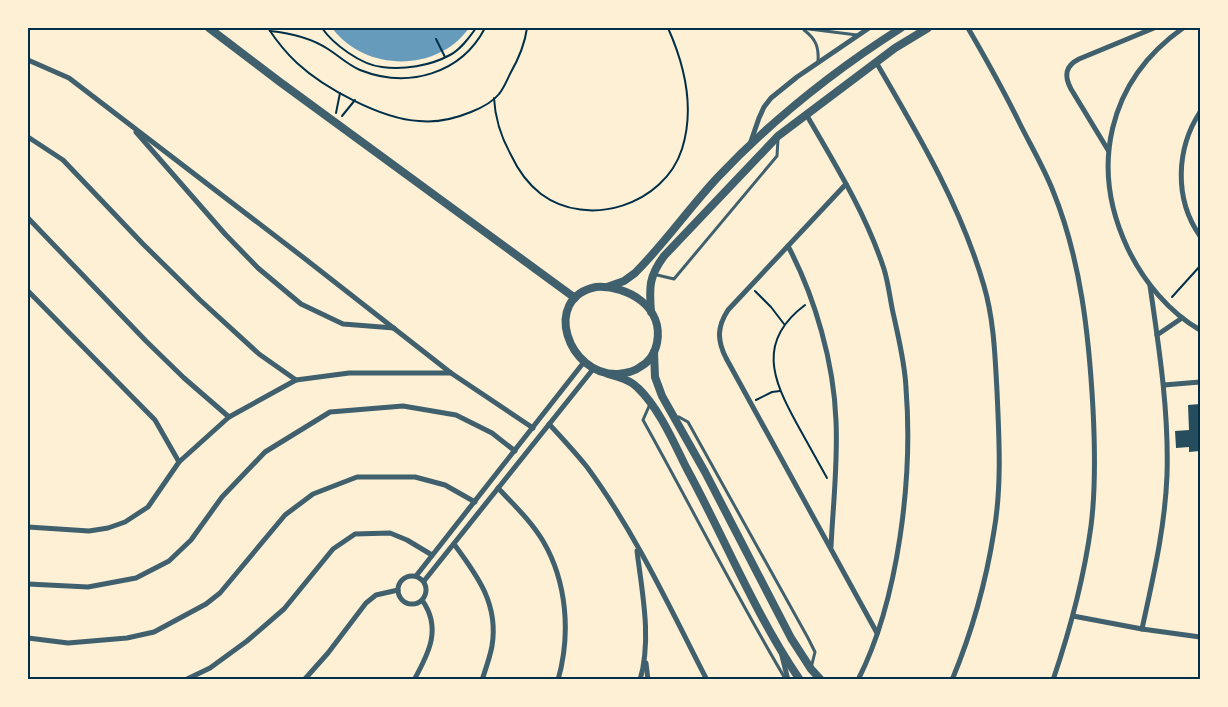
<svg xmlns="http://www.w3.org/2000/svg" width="1228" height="707" font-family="Manrope,sans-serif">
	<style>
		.water { fill: #669bbc }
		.building { fill: #264d5e }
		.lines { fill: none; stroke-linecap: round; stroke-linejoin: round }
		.path { stroke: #003049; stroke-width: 2 }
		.service { stroke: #3f606c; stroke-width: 3 }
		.minor { stroke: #3f606c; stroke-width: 5 }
		.tertiary { stroke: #3f606c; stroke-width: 8 }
		.neatline { fill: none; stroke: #003049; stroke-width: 2 }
	</style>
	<rect width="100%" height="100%" fill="#fdf0d5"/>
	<path class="water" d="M332 28H469C437 73 365 72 332 28Z"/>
	<path class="building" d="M1200 404V451L1189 452V447L1176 448 1175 431 1189 430 1188 405Z"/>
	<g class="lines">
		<g class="path">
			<path d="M268 28C276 40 285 52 297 63 324 88 381 119 419 121 437 123 454 119 471 112 481 108 492 103 499 94 504 88 507 80 510 74 518 60 525 43 527 28"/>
			<path d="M322 28C333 44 361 65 382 67 403 70 430 66 450 55 461 49 469 38 476 28"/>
			<path d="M270 31C290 33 311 38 328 49 339 56 348 65 360 70 408 89 461 74 485 28"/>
			<path d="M436 39 445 57"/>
			<path d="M494 98C495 118 501 137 511 155 518 170 528 184 541 194 588 229 664 205 682 149 695 108 685 66 668 28"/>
			<path d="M336 113 340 93"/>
			<path d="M342 116 355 100"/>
			<path d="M755 291 771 307 784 324"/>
			<path d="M1172 297 1200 266"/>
			<path d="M805 305C757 341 772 379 797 424 807 442 817 460 827 478"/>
			<path d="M756 400 772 392 780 391"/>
		</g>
		<g class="service">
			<path d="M801 28 857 35"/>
			<path d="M804 30C816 39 819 47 818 62"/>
			<path d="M653 274 674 279 777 156 778 139"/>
			<path d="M650 404 643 420C691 506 735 594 786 680"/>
			<path d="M675 417H679L688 422 808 638 815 652 811 668"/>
		</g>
		<g class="minor">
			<path d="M968 28C986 59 1004 91 1020 124 1031 146 1044 168 1053 191 1081 260 1089 336 1093 409 1095 448 1096 487 1091 526 1084 578 1070 630 1053 680"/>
			<path d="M1183 28C1108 81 1089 167 1128 249 1144 282 1169 312 1200 330"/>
			<path d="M28 60 69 78 304 258 451 373 533 428"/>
			<path d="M876 62C918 134 961 206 984 286 994 320 995 356 997 391 999 437 1002 485 994 531 986 582 972 632 952 680"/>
			<path d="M1200 112C1176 149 1174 199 1200 236"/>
			<path d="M806 114C835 164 866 214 884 269 889 285 890 301 894 317 899 340 905 364 906 388 913 477 899 599 858 680"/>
			<path d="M136 132 225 234 258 268 301 304 343 324 394 328"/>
			<path d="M28 137 63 160 143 244 200 300 259 354 296 380 349 373H451"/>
			<path d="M750 144 759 118 764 107 771 98 797 77 869 28"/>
			<path d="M1108 150 1071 89C1064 76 1065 66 1079 59L1154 28"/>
			<path d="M846 184 728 310C717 327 717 340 726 358L877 633"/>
			<path d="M28 218 146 341 184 378 229 417"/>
			<path d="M788 246C815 297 834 363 836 421 838 463 833 505 831 547"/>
			<path d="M28 291 155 420 179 462"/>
			<path d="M1157 335 1182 318"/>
			<path d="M1164 385 1200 382"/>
			<path d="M549 424C562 438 575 452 587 467 635 532 670 608 707 680"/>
			<path d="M498 488C514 505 531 521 543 541 567 582 571 634 558 680"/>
			<path d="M28 527 89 531 108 528 125 522 148 507 179 462 229 417 296 380"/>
			<path d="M454 544C477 575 499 604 492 646 490 657 486 668 482 680"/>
			<path d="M637 551C642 592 652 639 640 680"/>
			<circle cx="412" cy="590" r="14"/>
			<path d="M416 576 584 362"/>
			<path d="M424 581 594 368"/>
			<path d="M28 584 88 587 136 578 169 561 191 540 222 497 265 452 330 412 403 406 456 415 492 433 515 451"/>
			<path d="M1073 616 1142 629 1200 637"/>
			<path d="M1142 629C1153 578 1165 528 1167 475 1169 411 1159 348 1150 286"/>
			<path d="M28 638 68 643 127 638 154 632 206 604 220 593 285 515 313 494 357 477H415L445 485 475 502"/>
			<path d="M782 656 788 680"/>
			<path d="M646 663 648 680"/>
			<path d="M185 680 210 668 247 641 284 609 333 549 355 534 390 533 407 540 432 555"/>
			<path d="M304 680 328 653 366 603 376 595 398 590"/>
			<path d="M414 680C429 653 442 628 422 600"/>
		</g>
		<g class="tertiary">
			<path d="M209 28 280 82 575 298"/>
			<path d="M596 287C628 285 664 307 657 343 655 353 649 362 640 367 634 372 626 373 618 374 568 376 541 298 596 287Z"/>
			<path d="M607 287 624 281 635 273C665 243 689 208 718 177 772 120 835 70 901 28"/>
			<path d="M651 312C649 287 649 276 664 256L778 136 895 48 928 28"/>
			<path d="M654 352 655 377 662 396 705 472 791 638 811 669 821 680"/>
			<path d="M608 374C619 377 630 380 638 388 659 408 674 443 687 469 725 539 755 614 800 680"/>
		</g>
	</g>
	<rect width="1228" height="707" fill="none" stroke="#fdf0d5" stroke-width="58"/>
	<rect x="29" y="29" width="1170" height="649" class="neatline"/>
</svg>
